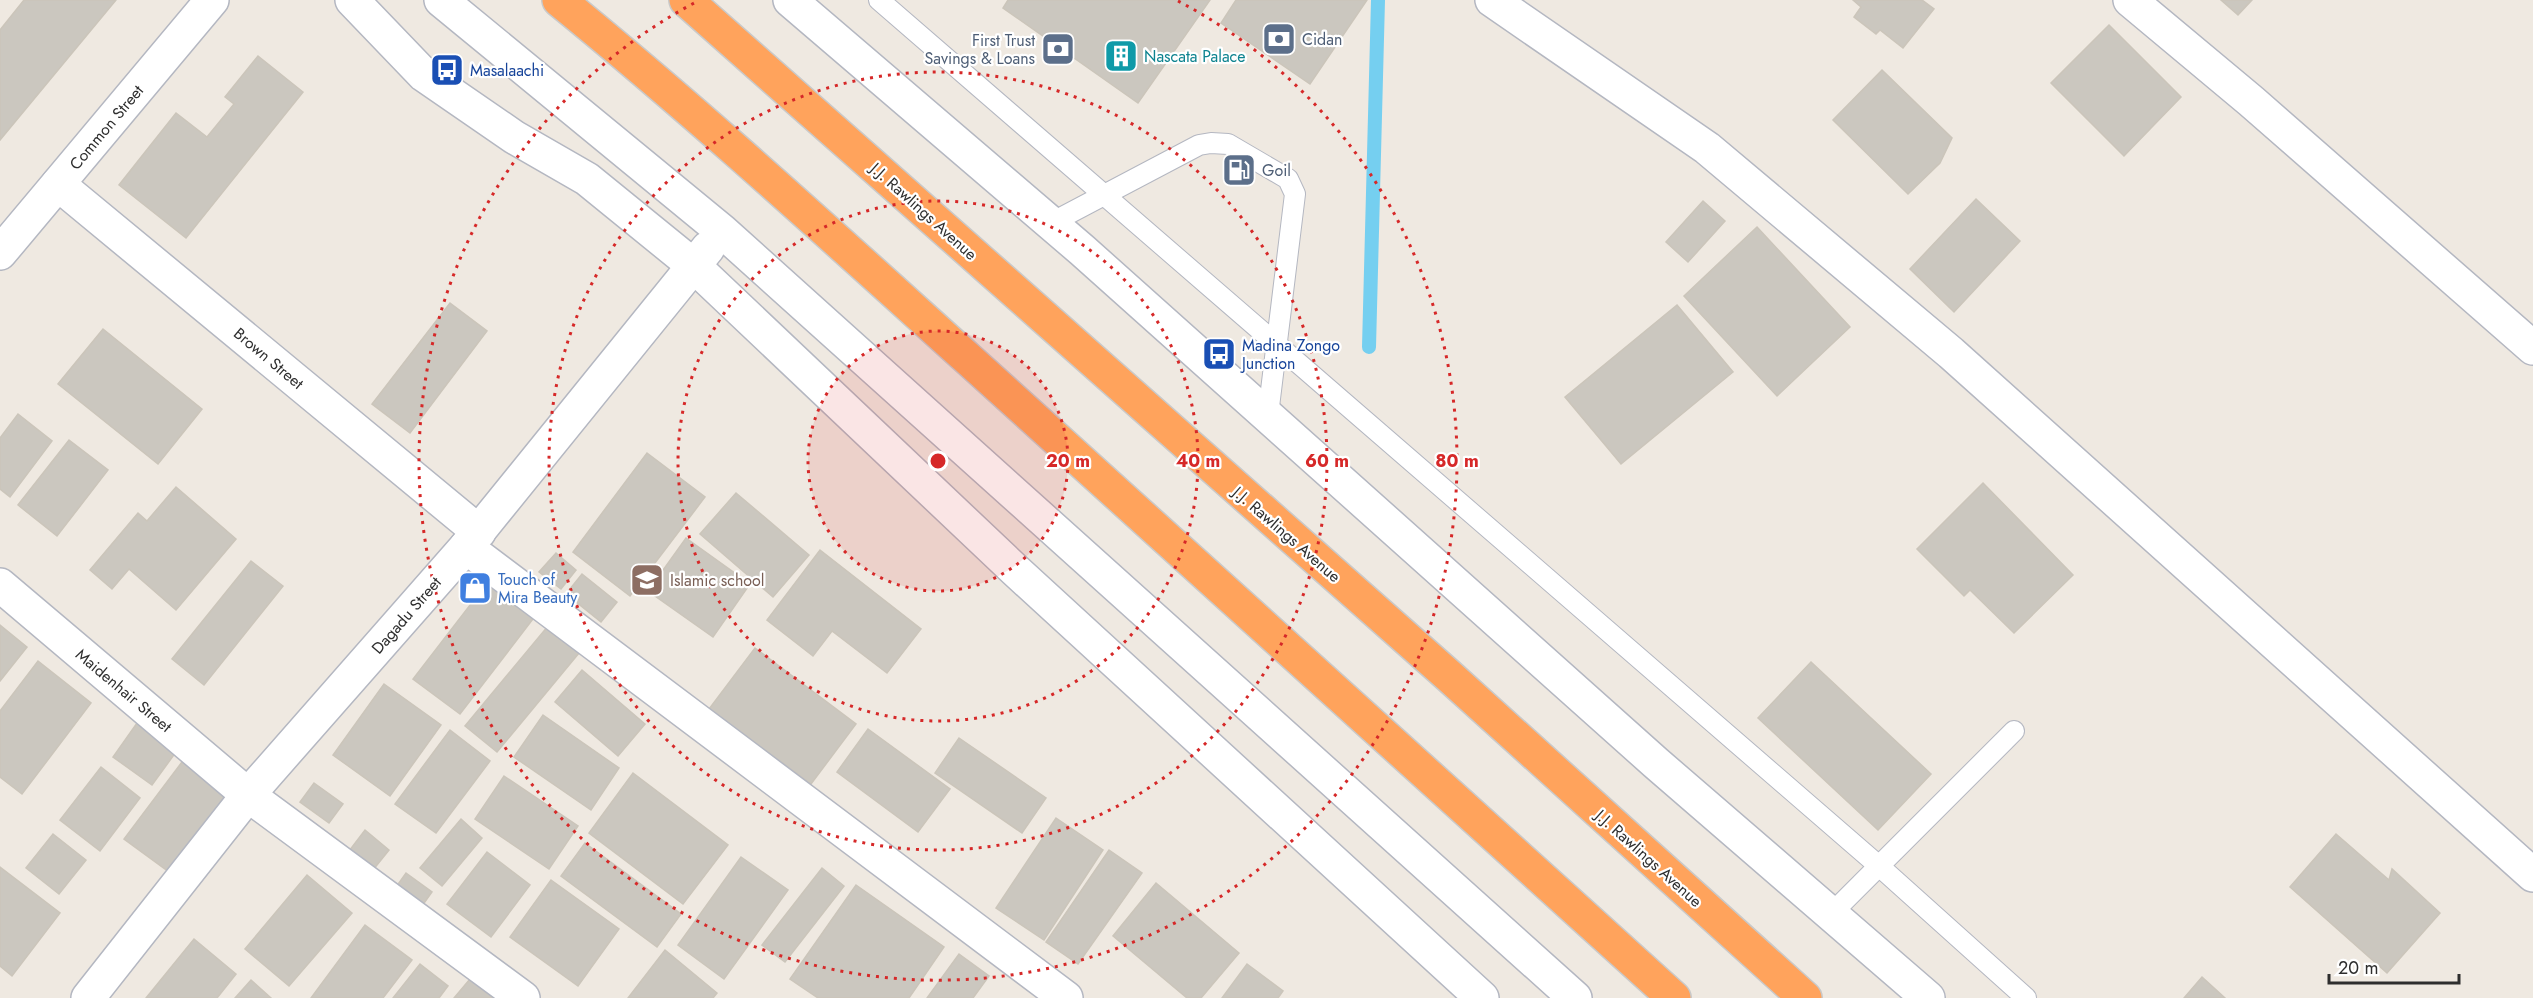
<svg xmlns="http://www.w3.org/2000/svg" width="2533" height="998" font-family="Jost,sans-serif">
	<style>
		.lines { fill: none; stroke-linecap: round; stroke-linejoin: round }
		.stream { stroke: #75cff0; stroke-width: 14 }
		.building { fill: #cbc7bf; stroke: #cbc5ba; stroke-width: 1.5 }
		.lane-casing { stroke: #b4b7c1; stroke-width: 22 }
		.street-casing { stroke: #b4b7c1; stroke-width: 36 }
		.highway-casing { stroke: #c9c9c9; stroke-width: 36 }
		.lane { stroke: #fff; stroke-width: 20 }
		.street { stroke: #fff; stroke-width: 33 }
		.highway { stroke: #ffa35c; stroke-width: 33 }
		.ring { fill: none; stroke: #d62828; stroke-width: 3; stroke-dasharray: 3 6 }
		.labels { text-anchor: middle; stroke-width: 4.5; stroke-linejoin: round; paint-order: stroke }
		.service-label { font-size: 16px; fill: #4e5e75; stroke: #fff; text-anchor: start }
		.culture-label { font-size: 16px; fill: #0d838f; stroke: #fff; text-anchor: start }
		.transit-label { font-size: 16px; fill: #164399; stroke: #fff; text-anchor: start }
		.street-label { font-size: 16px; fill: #2e2e2e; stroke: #fff }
		.shop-label { font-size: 16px; fill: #366cbe; stroke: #fff; text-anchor: start }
		.education-label { font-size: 16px; fill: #785e54; stroke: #fff; text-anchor: start }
		.centre { fill: #d62828; stroke: #fff; stroke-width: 3 }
		.ring-label { font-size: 18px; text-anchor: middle; font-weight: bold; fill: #d62828; stroke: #fff; stroke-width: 4.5; stroke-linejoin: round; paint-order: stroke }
	</style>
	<rect width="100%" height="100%" fill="#efe9e1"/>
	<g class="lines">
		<path class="stream" d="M1369 347 1378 0"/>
	</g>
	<g class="building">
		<path d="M24 0H116L0 140V30Z"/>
		<path d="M1008 0H1210L1138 103 1003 8Z"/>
		<path d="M1236 0H1367L1310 84 1221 23Z"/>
		<path d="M1853 0H1922L1934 9 1903 48 1880 30 1876 34 1854 17 1861 7Z"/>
		<path d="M2221 0H2252L2238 15Z"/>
		<path d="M2109 25 2181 97 2124 156 2051 83Z"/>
		<path d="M258 56 303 92 186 238 119 185 176 113 207 137 234 104 225 97Z"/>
		<path d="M1882 70 1952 138 1940 163 1908 194 1833 120Z"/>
		<path d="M1976 199 2020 241 1954 312 1910 269Z"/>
		<path d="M1703 201 1725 221 1688 262 1666 242Z"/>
		<path d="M1757 227 1850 327 1777 396 1684 296Z"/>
		<path d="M450 303 487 331 410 433 372 404Z"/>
		<path d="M1677 305 1733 372 1621 464 1565 397Z"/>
		<path d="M103 329 202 409 158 464 58 384Z"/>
		<path d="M18 414 52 441 10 497 0 489V438Z"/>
		<path d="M69 440 108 470 57 536 18 505Z"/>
		<path d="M647 453 705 497 630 596 573 552Z"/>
		<path d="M1983 483 2073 575 2014 633 1970 590 1964 596 1917 549Z"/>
		<path d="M176 487 236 539 176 610 129 569 112 589 90 570 138 513 147 521Z"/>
		<path d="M736 493 809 555 773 597 700 534Z"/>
		<path d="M686 538 750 584 713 637 648 591Z"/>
		<path d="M820 550 921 629 887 673 832 631 813 656 767 620Z"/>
		<path d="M556 553 576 570 561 589 539 572Z"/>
		<path d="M251 561 283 586 204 685 172 659Z"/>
		<path d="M582 574 617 602 601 622 566 594Z"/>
		<path d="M487 583 533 619 460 714 413 679Z"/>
		<path d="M0 625 27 647 0 681Z"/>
		<path d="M548 626 579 653 497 752 465 726Z"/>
		<path d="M755 648 856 724 811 784 709 709Z"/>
		<path d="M38 661 91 703 22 794 0 777V711Z"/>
		<path d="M1811 662 1931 774 1878 830 1758 718Z"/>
		<path d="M582 670 645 724 618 756 555 702Z"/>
		<path d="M384 684 441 725 390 796 333 755Z"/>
		<path d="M543 715 619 768 591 810 514 757Z"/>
		<path d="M137 723 176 752 152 785 113 757Z"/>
		<path d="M868 729 950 789 918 832 837 772Z"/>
		<path d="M450 730 490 761 436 833 395 804Z"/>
		<path d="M959 738 1046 798 1022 833 935 773Z"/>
		<path d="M185 758 229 791 169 872 124 839Z"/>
		<path d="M101 767 140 798 100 851 60 820Z"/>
		<path d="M633 773 728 845 683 904 589 833Z"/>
		<path d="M504 776 578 826 549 869 475 819Z"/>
		<path d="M314 783 343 804 329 823 300 802Z"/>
		<path d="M1056 818 1103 850 1044 940 996 908Z"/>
		<path d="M461 819 482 838 442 886 420 868Z"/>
		<path d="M365 830 389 850 373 870 349 851Z"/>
		<path d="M53 834 86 860 59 894 26 868Z"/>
		<path d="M2336 834 2389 880 2392 869 2440 913 2387 973 2290 887Z"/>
		<path d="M585 843 681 914 657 947 561 876Z"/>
		<path d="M1109 850 1142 873 1078 964 1046 942Z"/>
		<path d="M487 852 530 885 491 937 447 904Z"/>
		<path d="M741 857 788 890 724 979 678 945Z"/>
		<path d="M0 867 60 913 12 976 0 966Z"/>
		<path d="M822 868 844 886 785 962 762 945Z"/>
		<path d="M406 873 432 892 422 906 396 887Z"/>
		<path d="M307 875 352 913 289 986 245 949Z"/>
		<path d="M551 880 619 929 578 986 510 937Z"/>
		<path d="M1156 883 1239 953 1201 998H1187L1113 936Z"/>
		<path d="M856 885 944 947 909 998H818L790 979Z"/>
		<path d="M365 925 412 960 383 998H311Z"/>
		<path d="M194 939 236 974 217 998H146Z"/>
		<path d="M665 950 717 993 713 998H628Z"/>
		<path d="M959 954 989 976 973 998H927Z"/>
		<path d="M420 964 448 986 439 998H393Z"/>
		<path d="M1247 964 1283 991 1278 998H1222Z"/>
		<path d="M2202 977 2225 998H2184Z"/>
		<path d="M470 979 493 998H454Z"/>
		<path d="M251 980 271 998H235Z"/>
	</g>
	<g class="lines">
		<defs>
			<g id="lane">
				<path d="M879 0 1879 866 2026 998"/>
				<path d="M1051 223 1199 145 1211 143 1228 144 1288 179 1295 194 1268 415"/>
				<path d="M1831 914 2014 731"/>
			</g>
			<g id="street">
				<path d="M352 0 424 75 514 137 587 179 694 266 1015 570 1482 998"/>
				<path d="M441 0 722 231 1575 998"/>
				<path d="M790 0 1082 250 1656 763 1928 998"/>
				<path d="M1492 0 1707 148 1951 353 2533 875"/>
				<path d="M2130 0 2251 101 2533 348"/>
				<path d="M58 184 479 532"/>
				<path d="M0 253 212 0"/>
				<path d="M466 547 1066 998"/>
				<path d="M0 585 248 795 523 998"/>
				<path d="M88 998 248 795 466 547 708 248"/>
			</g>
			<g id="highway">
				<path d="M559 0C699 114 832 236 966 357 1203 570 1437 786 1674 998"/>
				<path d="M686 0 1449 676 1805 998"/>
			</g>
		</defs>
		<use href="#lane" class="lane-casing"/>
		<use href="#street" class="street-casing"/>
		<use href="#highway" class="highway-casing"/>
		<use href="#lane" class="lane"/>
		<use href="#street" class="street"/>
		<use href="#highway" class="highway"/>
	</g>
	<circle cx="938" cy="461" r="130" fill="#d62828" fill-opacity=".12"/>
	<g class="ring">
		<circle cx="938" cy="461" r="130"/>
		<circle cx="938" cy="461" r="260"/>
		<circle cx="938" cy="461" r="389"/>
		<path d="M1178 1A519 519 0 1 1 698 1"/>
	</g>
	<defs>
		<symbol id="bank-square" viewBox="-11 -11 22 22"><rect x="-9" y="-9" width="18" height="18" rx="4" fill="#5c6f8a" stroke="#fff"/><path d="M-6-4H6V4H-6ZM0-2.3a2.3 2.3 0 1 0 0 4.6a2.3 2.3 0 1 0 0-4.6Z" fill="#fff"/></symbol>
		<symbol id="building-square" viewBox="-11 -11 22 22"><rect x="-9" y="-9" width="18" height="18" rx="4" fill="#0f9aa8" stroke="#fff"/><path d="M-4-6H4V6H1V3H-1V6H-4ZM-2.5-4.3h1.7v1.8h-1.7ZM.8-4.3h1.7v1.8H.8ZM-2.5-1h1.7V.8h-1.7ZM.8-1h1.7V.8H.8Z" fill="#fff"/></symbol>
		<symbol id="bus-square" viewBox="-11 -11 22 22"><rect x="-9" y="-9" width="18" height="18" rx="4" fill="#1a4fb4" stroke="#fff"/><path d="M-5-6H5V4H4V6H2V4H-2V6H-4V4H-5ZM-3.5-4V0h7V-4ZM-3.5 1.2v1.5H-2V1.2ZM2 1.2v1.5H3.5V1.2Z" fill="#fff"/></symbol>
		<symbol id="fuel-square" viewBox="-11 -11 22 22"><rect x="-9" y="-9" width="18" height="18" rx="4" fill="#5c6f8a" stroke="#fff"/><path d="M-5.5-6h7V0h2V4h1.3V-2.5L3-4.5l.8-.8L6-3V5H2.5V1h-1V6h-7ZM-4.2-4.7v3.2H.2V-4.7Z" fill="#fff"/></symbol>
		<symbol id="school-square" viewBox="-11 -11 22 22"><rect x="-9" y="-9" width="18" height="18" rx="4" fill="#8d6e63" stroke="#fff"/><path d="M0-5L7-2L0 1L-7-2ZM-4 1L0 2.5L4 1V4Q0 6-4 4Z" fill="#fff"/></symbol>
		<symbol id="shop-square" viewBox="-11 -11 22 22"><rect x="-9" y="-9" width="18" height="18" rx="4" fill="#3f7fe0" stroke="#fff"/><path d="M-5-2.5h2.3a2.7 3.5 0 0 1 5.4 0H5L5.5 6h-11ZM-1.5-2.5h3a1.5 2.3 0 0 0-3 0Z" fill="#fff"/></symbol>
	</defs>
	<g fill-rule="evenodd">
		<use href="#bank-square" x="1260" y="20" width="38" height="38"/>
		<use href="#bank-square" x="1039" y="30" width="38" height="38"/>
		<use href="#building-square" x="1102" y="37" width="38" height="38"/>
		<use href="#bus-square" x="428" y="51" width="38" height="38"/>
		<use href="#fuel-square" x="1220" y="151" width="38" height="38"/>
		<use href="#bus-square" x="1200" y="335" width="38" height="38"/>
		<use href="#school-square" x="628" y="561" width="38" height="38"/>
		<use href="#shop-square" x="456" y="569" width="38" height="38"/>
	</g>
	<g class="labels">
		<g class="service-label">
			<text x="1302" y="45">Cidan</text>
			<text x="1035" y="46" text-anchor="end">First Trust<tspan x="1035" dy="18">Savings &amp; Loans</tspan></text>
			<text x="1262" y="176">Goil</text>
		</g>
		<g class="culture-label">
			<text x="1144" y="62">Nascata Palace</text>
		</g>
		<g class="transit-label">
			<text x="470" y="76">Masalaachi</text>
			<text x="1242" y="351">Madina Zongo<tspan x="1242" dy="18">Junction</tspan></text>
		</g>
		<g class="street-label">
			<text transform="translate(106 127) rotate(-50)" y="6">Common Street</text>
			<text transform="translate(924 211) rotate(42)" y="6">J.J. Rawlings Avenue</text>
			<text transform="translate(269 358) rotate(40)" y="6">Brown Street</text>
			<text transform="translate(1287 534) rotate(41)" y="6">J.J. Rawlings Avenue</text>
			<text transform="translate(406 615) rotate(-49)" y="6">Dagadu Street</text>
			<text transform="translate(124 690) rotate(40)" y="6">Maidenhair Street</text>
			<text transform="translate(1649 858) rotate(42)" y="6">J.J. Rawlings Avenue</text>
		</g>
		<g class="shop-label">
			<text x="498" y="585">Touch of<tspan x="498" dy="18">Mira Beauty</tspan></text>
		</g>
		<g class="education-label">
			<text x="670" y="586">Islamic school</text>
		</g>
	</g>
	<circle cx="938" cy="461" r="9" class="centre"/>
	<g class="ring-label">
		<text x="1068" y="467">20 m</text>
		<text x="1198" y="467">40 m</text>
		<text x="1327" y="467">60 m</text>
		<text x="1457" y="467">80 m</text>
	</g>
	<path d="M2329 974v9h130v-9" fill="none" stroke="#2e2e2e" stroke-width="3"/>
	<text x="2338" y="974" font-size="18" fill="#2e2e2e" stroke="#ffffff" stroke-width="4.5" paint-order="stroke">20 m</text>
</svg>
